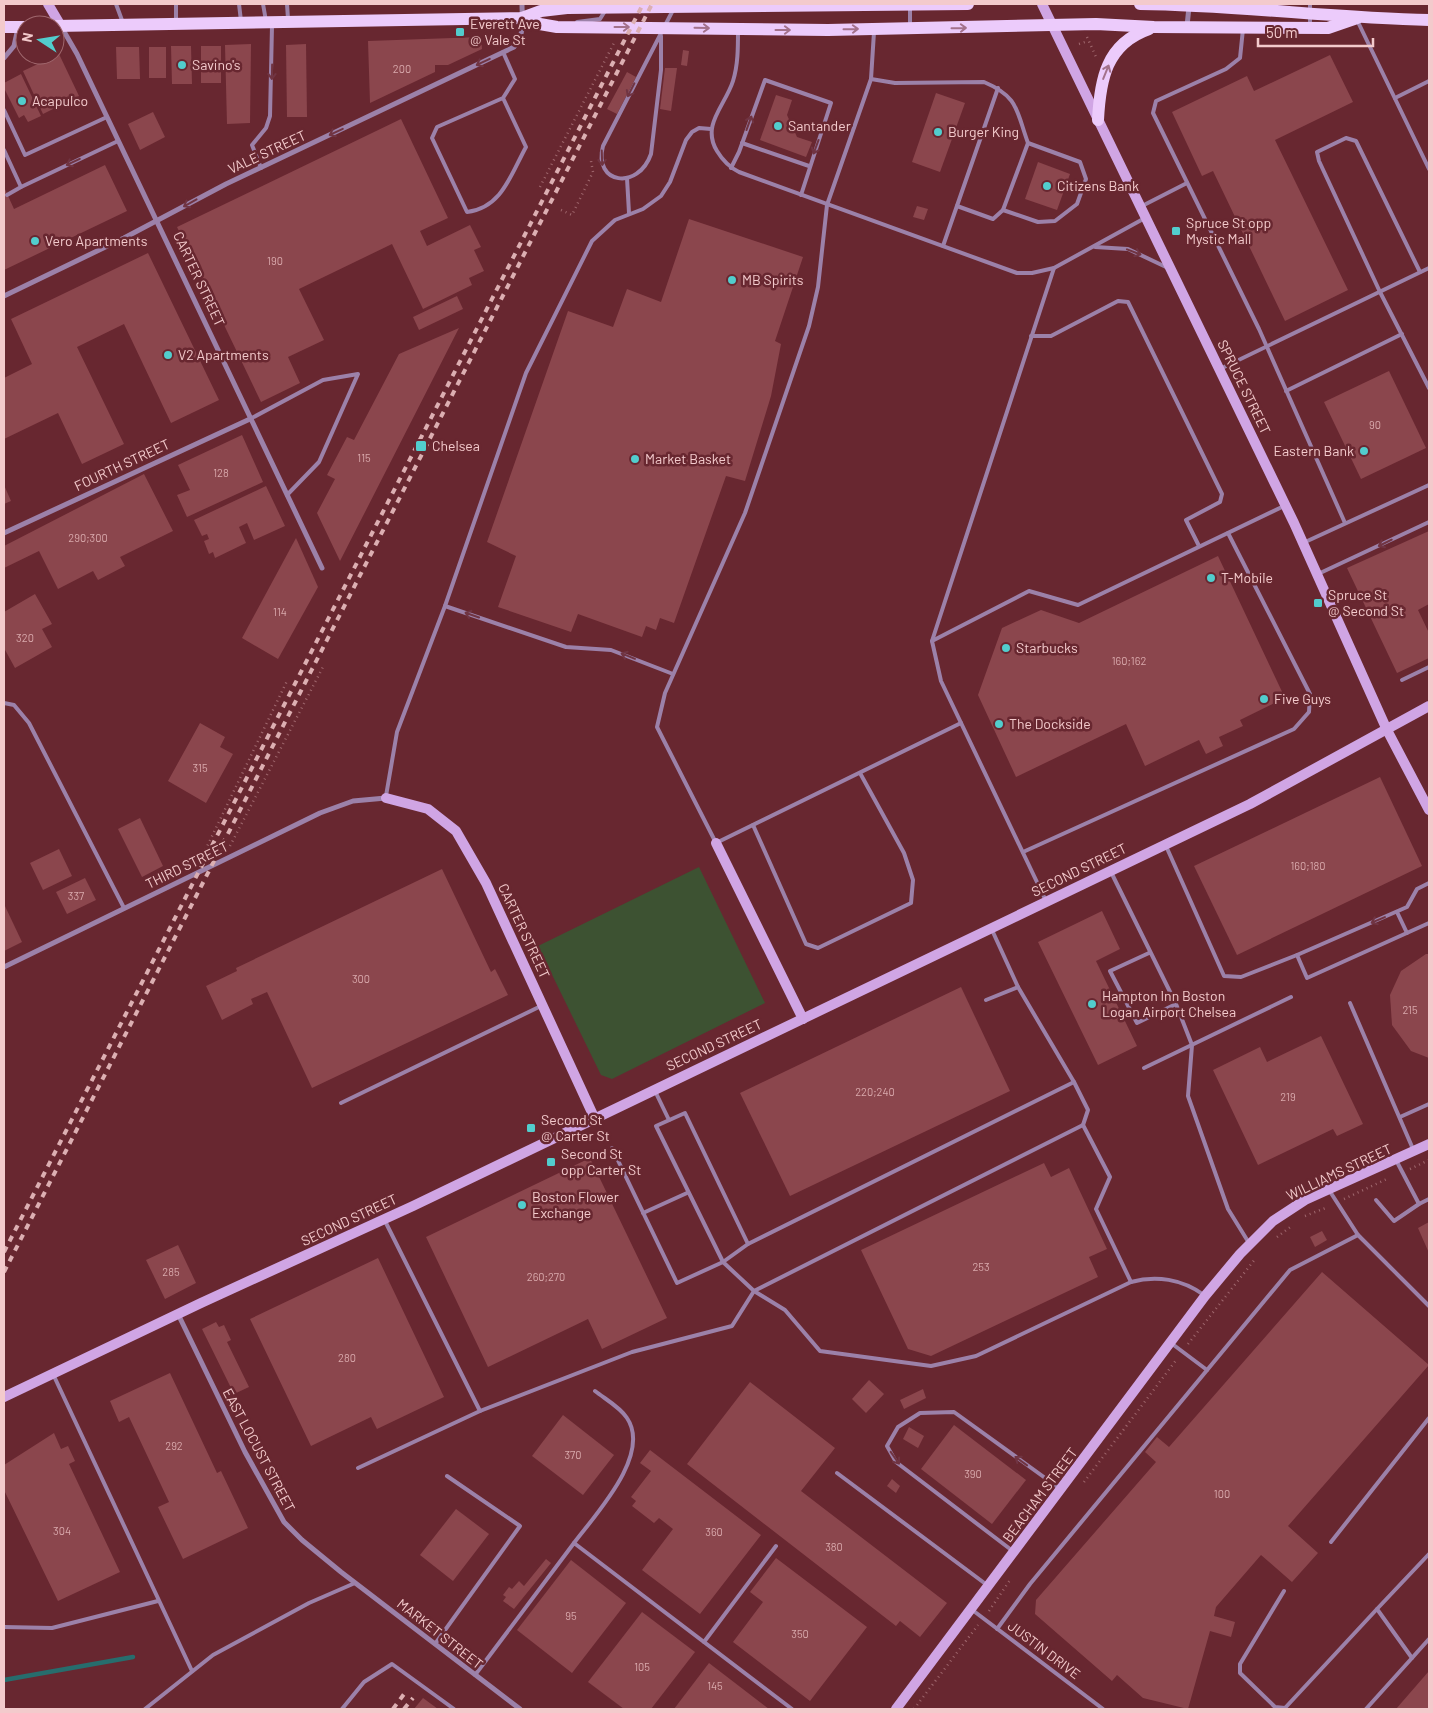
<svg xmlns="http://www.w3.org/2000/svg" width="1433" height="1713" font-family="Barlow,sans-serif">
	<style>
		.green { fill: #3d5232 }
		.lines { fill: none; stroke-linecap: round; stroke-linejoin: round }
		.stream { stroke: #276d6d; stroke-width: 4.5 }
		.building { fill: #8b464d }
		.path { stroke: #9f676d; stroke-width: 2.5; stroke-dasharray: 1 4; stroke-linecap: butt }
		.lane { stroke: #9c81a9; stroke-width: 4 }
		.street { stroke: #9c81a9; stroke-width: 5 }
		.secondary { stroke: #d0a5e4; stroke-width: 10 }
		.primary { stroke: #eccbfb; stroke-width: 12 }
		.rail { stroke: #dcafb2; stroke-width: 4; stroke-dasharray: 6 6; stroke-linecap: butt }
		.oneway { stroke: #a3718b }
		.oneway2 { stroke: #703442 }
		.poi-dot { fill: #52cdcd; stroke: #682730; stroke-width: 2 }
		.labels { text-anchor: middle; stroke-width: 5; stroke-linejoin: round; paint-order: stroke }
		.number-label { font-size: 11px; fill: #d9a9ac }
		.poi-label { font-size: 14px; fill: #f3cacc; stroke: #682730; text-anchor: start }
		.street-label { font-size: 14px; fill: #f3cacc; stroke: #682730 }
	</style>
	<rect width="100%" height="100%" fill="#682730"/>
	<path class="green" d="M699 867 765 1003 612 1079 601 1075 538 946Z"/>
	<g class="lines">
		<path class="stream" d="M4 1680 133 1657"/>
	</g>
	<g class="building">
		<path d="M481 37 482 49 448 65H435V72L370 103 368 41Z"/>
		<path d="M251 44 250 123 227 124 225 45Z"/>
		<path d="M306 44 307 117H287L286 45Z"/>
		<path d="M171 46H191L192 84H172Z"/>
		<rect x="201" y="46" width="20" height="37"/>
		<path d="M116 47H139L140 79H117Z"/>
		<rect x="149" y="47" width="17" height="31"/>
		<path d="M683 50 689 51 687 66 681 65Z"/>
		<path d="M59 54 79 96 43 114 23 71Z"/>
		<path d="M1330 55 1353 102 1275 140 1348 290 1285 321 1213 171 1202 176 1172 112 1247 76 1254 91Z"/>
		<path d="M665 68H677L671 111 660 109Z"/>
		<path d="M627 72 636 77 617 114 607 109Z"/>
		<path d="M21 74 41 116 28 122 24 115 19 118 4 88V83Z"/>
		<path d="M936 93 965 103 940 172 912 162Z"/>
		<path d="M776 95 792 100 787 115 797 137 812 142 806 157 760 140Z"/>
		<path d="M153 112 165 137 140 150 128 124Z"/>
		<path d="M401 119 448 218 420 231 427 246 470 225 481 247 474 250 484 271 469 278 472 285 423 309 392 244 299 289 324 340 288 357 300 383 261 402 177 227Z"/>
		<path d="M1038 162 1070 174 1057 210 1025 199Z"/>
		<path d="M105 165 127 211 4 270V187L14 209Z"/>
		<path d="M917 206 928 209 924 220 913 217Z"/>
		<path d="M689 219 803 257 775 341 781 344 771 396 745 481 726 476 674 623 660 618 656 630 646 626 642 637 578 614 571 632 498 607 516 556 487 542 568 311 613 327 627 289 661 302Z"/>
		<path d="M148 253 219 400 171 423 124 324 77 347 124 444 82 464 58 413 4 439V378L32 364 11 319Z"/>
		<path d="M457 296 463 309 419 330 413 317Z"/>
		<path d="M459 328 340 561 317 513 335 479 327 475 347 437 354 440 399 354Z"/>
		<path d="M1389 371 1426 448 1361 479 1324 402Z"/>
		<path d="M242 435 263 482 187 517 177 495 190 490 178 465Z"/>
		<path d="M144 474 173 531 120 557 125 566 98 580 93 571 58 589 39 551 4 568V546Z"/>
		<path d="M4 485 11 501 4 504Z"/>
		<path d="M266 486 285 526 254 540 247 523 239 527 246 543 215 558 213 552 209 554 204 541 209 539 207 534 202 536 194 520Z"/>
		<path d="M1429 531V604L1418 610 1429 633V658L1397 673 1347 568Z"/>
		<path d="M296 538 318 587 278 659 242 638Z"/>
		<path d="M1218 556 1285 698 1240 720 1243 726 1219 737 1223 746 1206 754 1199 740 1145 766 1126 724 1016 777 978 695 1002 628 1041 610 1079 623Z"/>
		<path d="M35 594 52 624 42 629 52 647 15 668 4 648V612Z"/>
		<path d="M200 723 225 737 220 747 233 754 206 803 168 781Z"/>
		<path d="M1380 777 1422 866 1237 955 1194 866Z"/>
		<path d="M140 818 163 866 142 877 118 829Z"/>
		<path d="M59 849 72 876 43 890 30 863Z"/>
		<path d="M442 869 491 972 495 969 508 995 312 1088 267 992 251 999 253 1004 222 1020 206 986 237 971 236 968Z"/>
		<path d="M85 878 96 900 67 914 56 892Z"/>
		<path d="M4 904 22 942 4 951Z"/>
		<path d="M1102 911 1120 949 1096 961 1137 1046 1098 1065 1038 942Z"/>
		<path d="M1426 954H1429V1058L1411 1051 1392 1025 1390 995 1401 971Z"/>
		<path d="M961 987 1010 1091 790 1196 740 1093Z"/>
		<path d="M1321 1036 1363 1124 1337 1136 1333 1129 1258 1165 1213 1070 1260 1047 1267 1062Z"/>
		<path d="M590 1158 667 1318 602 1349 588 1319 488 1367 426 1237Z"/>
		<path d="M1044 1163 1051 1177 1069 1168 1107 1249 1089 1257 1098 1277 931 1356 908 1349 861 1250Z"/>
		<path d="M1429 1222V1253L1418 1228Z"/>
		<path d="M1322 1231 1327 1240 1315 1247 1310 1237Z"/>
		<path d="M178 1245 196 1283 165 1299 146 1260Z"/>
		<path d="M378 1258 444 1397 377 1429 371 1417 311 1446 250 1319Z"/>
		<path d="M1322 1272 1429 1365 1288 1526 1318 1553 1292 1582 1261 1555 1216 1607 1214 1616 1235 1622 1231 1637 1210 1631 1188 1709 1143 1698 1117 1675 1112 1681 1035 1614 1036 1600 1156 1462 1145 1452 1157 1437 1169 1447Z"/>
		<path d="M216 1322 219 1327 224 1325 231 1340 227 1342 249 1387 234 1394 202 1329Z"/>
		<path d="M170 1373 217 1473 221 1471 248 1528 183 1559 158 1507 169 1502 129 1417 119 1422 110 1401Z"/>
		<path d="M869 1380 884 1394 866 1413 852 1399Z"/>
		<path d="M750 1382 835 1448 801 1491 947 1603 920 1637 900 1621 896 1626 687 1464Z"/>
		<path d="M923 1389 926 1398 904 1409 900 1400Z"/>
		<path d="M563 1415 614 1455 583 1495 532 1456Z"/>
		<path d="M954 1425 1026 1480 992 1524 921 1469Z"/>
		<path d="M909 1427 924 1436 918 1448 903 1439Z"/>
		<path d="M54 1433 61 1449 68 1446 75 1461 69 1464 120 1572 58 1601 4 1490V1465Z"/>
		<path d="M650 1450 761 1535 700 1614 642 1570 673 1529 659 1518 654 1523 632 1506 636 1501 631 1497 651 1471 640 1463Z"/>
		<path d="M892 1479 900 1486 896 1493 887 1486Z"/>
		<path d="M456 1509 489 1534 453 1581 420 1555Z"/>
		<path d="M776 1558 867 1627 810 1701 733 1642 763 1602 750 1592Z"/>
		<path d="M546 1559 551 1563 514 1609 503 1601 506 1597 503 1595 509 1587 512 1589 519 1581 524 1586Z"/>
		<path d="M571 1560 626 1603 572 1673 517 1630Z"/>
		<path d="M642 1612 695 1652 651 1709H624L588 1682Z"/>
		<path d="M709 1663 769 1709H674Z"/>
		<path d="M1429 1671V1709H1396Z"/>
		<path d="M423 1698 438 1709H414Z"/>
	</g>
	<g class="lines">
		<g class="path">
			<path d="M1087 37 1097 59"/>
			<path d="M1079 44 1088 41"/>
			<path d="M540 187 615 41"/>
			<path d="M561 210 572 215 593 172 591 161"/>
			<path d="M230 846 323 667"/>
			<path d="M201 859 287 681"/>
			<path d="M1410 1169 1429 1160"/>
			<path d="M1344 1199 1389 1178"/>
			<path d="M1305 1216 1328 1207"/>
			<path d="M1277 1237 1293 1225"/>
			<path d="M1188 1344 1256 1258"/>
			<path d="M1084 1482 1177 1359"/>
			<path d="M989 1611 1010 1580"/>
			<path d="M914 1709 978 1625"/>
		</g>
		<g class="lane">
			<path d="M116 4 123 23"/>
			<path d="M239 4 241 21"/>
			<path d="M263 4 266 21"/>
			<path d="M287 4 288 19"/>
			<path d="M910 6V26"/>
			<path d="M1357 20 1429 169"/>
			<path d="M176 21V4"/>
			<path d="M577 22 600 19 605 11"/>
			<path d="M1310 25V4"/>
			<path d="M1243 29 1240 58 1226 69 1156 101 1153 113 1259 329 1345 523"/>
			<path d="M738 31C738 48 738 65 733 81 725 106 701 125 717 151 723 161 729 167 739 172L1017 273H1032L1054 268 1145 218"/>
			<path d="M874 32 871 79 827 205 818 287 809 326 745 513 665 693 657 727 716 843 961 723"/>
			<path d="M661 36V70L651 154C638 191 593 184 603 146L673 10"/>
			<path d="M503 52 515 79 503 98 437 127 432 138 467 212C502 208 511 174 526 147L503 98"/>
			<path d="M871 79 895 83 984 82C1019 97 1016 110 1028 143L1080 162 1086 179 1077 204 1055 221 1038 222 1003 210 993 219 957 206"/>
			<path d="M1395 98 1429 81"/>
			<path d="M4 110 25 155 107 117"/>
			<path d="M742 143 809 166"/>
			<path d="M4 150 21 187 118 141"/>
			<path d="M261 168 252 145 266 128 270 116 272 26"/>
			<path d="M731 168 739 152 765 80 831 103 801 195"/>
			<path d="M627 178 629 213"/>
			<path d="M7 195 21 187"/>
			<path d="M1142 206 1187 183"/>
			<path d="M1003 210 1028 143"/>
			<path d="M943 246 998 88"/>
			<path d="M1095 247 1128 249 1166 267"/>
			<path d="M1420 272 1356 141 1346 138 1317 152 1319 161 1380 292 1429 388"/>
			<path d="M1031 336H1051L1118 301 1128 302 1222 494 1220 502 1186 520 1199 546"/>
			<path d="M1220 369 1429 268"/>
			<path d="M1286 391 1402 334"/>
			<path d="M250 419 323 380 358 374 319 462 287 495"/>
			<path d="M1303 543 1429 485"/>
			<path d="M1318 574 1429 522"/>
			<path d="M445 606 566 647 611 650 673 674"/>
			<path d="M932 641 1054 268"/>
			<path d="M1402 680 1429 667"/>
			<path d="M4 703 14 705 29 723 124 908"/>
			<path d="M386 796 397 732 445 606 526 373 592 241 615 220 643 209 661 196 670 182 686 140 692 132 699 128 711 129"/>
			<path d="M753 825 806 944 818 948 911 903 913 880 904 853 860 773"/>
			<path d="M1166 846 1224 976 1241 977 1297 955 1307 978 1429 923"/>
			<path d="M1023 852 1294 729 1309 712 1310 694 1228 533"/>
			<path d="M1111 872 1176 1004 1137 1023 1110 971 1149 953"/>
			<path d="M1046 901 941 681 932 641 1029 591 1078 605 1284 506"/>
			<path d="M1397 912 1407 933"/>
			<path d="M992 930 1018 987 1074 1082 748 1244 685 1113 656 1126 723 1262 754 1291 785 1310 820 1351 931 1366 976 1356 1131 1282C1156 1275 1182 1279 1204 1295"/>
			<path d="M1297 955 1407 907 1417 889 1429 883"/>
			<path d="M986 1000 1018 987"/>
			<path d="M1350 1003 1413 1149"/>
			<path d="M1176 1004 1192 1045 1188 1096 1228 1209 1249 1243"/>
			<path d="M1144 1068 1291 997"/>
			<path d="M1074 1082 1088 1110 1083 1125"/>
			<path d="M655 1091 669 1120"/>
			<path d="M341 1103 541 1006"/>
			<path d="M1400 1117 1429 1104"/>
			<path d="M612 1148 677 1283 723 1262 748 1244"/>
			<path d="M1396 1160 1419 1204 1429 1199"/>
			<path d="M1376 1200 1394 1221 1419 1204"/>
			<path d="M643 1213 687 1193"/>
			<path d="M1358 1235 1429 1306"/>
			<path d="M1171 1343 1207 1370"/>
			<path d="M53 1374 192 1671"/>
			<path d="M480 1411 632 1352 732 1326 754 1291 1083 1125 1110 1177 1096 1209 1131 1282"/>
			<path d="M358 1468 480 1411 385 1221"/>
			<path d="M837 1473 987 1585"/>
			<path d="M1331 1542 1429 1418"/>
			<path d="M574 1543C594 1516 652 1455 627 1418 620 1407 605 1399 595 1391"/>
			<path d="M1014 1552 896 1462 887 1446 898 1427 920 1413 954 1412 1059 1488"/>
			<path d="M1284 1591 1240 1664V1673L1275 1707 1285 1708 1377 1609"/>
			<path d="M971 1609 1103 1709"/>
			<path d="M4 1627 52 1628 158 1601"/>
			<path d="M997 1629 1030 1584 1290 1270 1358 1235 1329 1190"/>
			<path d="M704 1642 776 1546"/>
			<path d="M435 1644 520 1526 447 1476"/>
			<path d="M1412 1658 1429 1639"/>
			<path d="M475 1675 574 1543 792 1709"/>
			<path d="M145 1709 213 1655 309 1603 355 1583"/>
			<path d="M342 1709 364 1682 392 1664 454 1709"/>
			<path d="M1366 1709 1412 1658 1377 1609 1429 1554"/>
		</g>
		<g class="street">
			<path d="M1187 26 1189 7"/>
			<path d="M62 28 77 54 322 568"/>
			<path d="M4 58 14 46 18 28"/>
			<path d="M4 296 124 238 226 184 514 47C525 36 522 19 522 4"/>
			<path d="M4 533 250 419"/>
			<path d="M4 967 320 813 353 801 386 798"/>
			<path d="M178 1314 245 1452 284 1522 302 1540 341 1572 520 1709"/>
		</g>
		<g class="secondary">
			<path d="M48 4 61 26"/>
			<path d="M1042 4 1294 523 1387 730 1429 810"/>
			<path d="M386 798 428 809 456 831 486 883 594 1117"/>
			<path d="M716 843 803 1019"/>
			<path d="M4 1397 201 1303 413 1206 1250 804 1429 706"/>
			<path d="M896 1709 1205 1296 1240 1254 1273 1221 1305 1200 1429 1144"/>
		</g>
		<g class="primary">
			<path d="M1140 4C1237 5 1333 18 1429 20"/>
			<path d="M522 18 534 23 557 27 828 30 1096 24 1154 27 1328 28 1357 18"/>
			<path d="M55 26 522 18 541 11 567 8 968 4"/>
			<path d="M4 27H25"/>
			<path d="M1098 120C1100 80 1106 44 1149 29"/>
		</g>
		<g class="rail">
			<path d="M4 1252 643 4"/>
			<path d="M4 1272 652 4"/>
			<path d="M393 1709 407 1690"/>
			<path d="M404 1709 413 1698"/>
		</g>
	</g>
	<defs><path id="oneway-shaft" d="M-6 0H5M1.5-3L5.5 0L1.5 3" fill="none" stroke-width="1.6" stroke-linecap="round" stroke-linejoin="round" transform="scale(1.25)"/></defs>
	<g class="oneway">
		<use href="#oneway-shaft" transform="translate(622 27)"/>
		<use href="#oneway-shaft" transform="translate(702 28) rotate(1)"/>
		<use href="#oneway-shaft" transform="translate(959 28) rotate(-1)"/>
		<use href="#oneway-shaft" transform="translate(851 29) rotate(-1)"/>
		<use href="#oneway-shaft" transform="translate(783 30)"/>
		<use href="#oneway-shaft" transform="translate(1106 72) rotate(-68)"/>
	</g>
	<g class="oneway2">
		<use href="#oneway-shaft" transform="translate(483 62) rotate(155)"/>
		<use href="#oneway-shaft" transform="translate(272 72) rotate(91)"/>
		<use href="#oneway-shaft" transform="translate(631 90) rotate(117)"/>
		<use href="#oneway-shaft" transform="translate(749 123) rotate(-70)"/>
		<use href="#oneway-shaft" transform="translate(336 132) rotate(155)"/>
		<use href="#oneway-shaft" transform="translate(816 147) rotate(110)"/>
		<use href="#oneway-shaft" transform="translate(602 158) rotate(88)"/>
		<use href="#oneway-shaft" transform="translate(73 162) rotate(155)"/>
		<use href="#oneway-shaft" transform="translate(190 203) rotate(151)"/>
		<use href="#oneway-shaft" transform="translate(1134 252) rotate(21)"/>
		<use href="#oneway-shaft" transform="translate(1385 543) rotate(154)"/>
		<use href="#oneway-shaft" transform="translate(472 615) rotate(-161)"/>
		<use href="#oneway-shaft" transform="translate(628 656) rotate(-158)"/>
		<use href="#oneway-shaft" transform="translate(1378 920) rotate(157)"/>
		<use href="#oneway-shaft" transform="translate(895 1458) rotate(55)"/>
		<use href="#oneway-shaft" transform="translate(1021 1461) rotate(-144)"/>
	</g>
	<g class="poi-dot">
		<rect x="455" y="27" width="10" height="10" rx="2.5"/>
		<circle cx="182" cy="65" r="5"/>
		<circle cx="22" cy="101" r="5"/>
		<circle cx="778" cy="126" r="5"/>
		<circle cx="938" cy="132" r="5"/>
		<circle cx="1047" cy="186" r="5"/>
		<rect x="1171" y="226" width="10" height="10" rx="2.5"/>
		<circle cx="35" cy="241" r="5"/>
		<circle cx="732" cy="280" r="5"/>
		<circle cx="168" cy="355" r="5"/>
		<rect x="415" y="440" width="12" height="12" rx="2.5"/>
		<circle cx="1364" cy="451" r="5"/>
		<circle cx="635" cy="459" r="5"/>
		<circle cx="1211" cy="578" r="5"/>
		<rect x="1313" y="598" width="10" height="10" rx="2.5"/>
		<circle cx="1006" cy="648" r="5"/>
		<circle cx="1264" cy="699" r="5"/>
		<circle cx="999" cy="724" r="5"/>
		<circle cx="1092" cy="1004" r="5"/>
		<rect x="526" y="1123" width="10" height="10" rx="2.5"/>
		<rect x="546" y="1157" width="10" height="10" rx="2.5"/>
		<circle cx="522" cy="1205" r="5"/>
	</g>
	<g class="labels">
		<g class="number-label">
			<text x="402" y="73">200</text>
			<text x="275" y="265">190</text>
			<text x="1375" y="429">90</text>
			<text x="364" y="462">115</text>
			<text x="221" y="477">128</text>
			<text x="88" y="542">290;300</text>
			<text x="280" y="616">114</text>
			<text x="25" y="642">320</text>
			<text x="1129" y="665">160;162</text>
			<text x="200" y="772">315</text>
			<text x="1308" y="870">160;180</text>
			<text x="76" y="900">337</text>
			<text x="361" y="983">300</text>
			<text x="1410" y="1014">215</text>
			<text x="875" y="1096">220;240</text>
			<text x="1288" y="1101">219</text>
			<text x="981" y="1271">253</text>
			<text x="171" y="1276">285</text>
			<text x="546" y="1281">260;270</text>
			<text x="347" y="1362">280</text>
			<text x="174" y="1450">292</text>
			<text x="573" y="1459">370</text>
			<text x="973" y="1478">390</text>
			<text x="1222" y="1498">100</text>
			<text x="62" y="1535">304</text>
			<text x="714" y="1536">360</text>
			<text x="834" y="1551">380</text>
			<text x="571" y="1620">95</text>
			<text x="800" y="1638">350</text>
			<text x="642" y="1671">105</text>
			<text x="715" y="1690">145</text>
		</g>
		<g class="poi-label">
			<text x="470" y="29">Everett Ave<tspan x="470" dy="16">@ Vale St</tspan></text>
			<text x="192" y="70">Savino's</text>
			<text x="32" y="106">Acapulco</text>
			<text x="788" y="131">Santander</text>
			<text x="948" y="137">Burger King</text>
			<text x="1057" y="191">Citizens Bank</text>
			<text x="1186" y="228">Spruce St opp<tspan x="1186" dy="16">Mystic Mall</tspan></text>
			<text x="45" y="246">Vero Apartments</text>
			<text x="742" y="285">MB Spirits</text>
			<text x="178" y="360">V2 Apartments</text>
			<text x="432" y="451">Chelsea</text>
			<text x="1354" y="456" text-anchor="end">Eastern Bank</text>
			<text x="645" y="464">Market Basket</text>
			<text x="1221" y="583">T-Mobile</text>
			<text x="1328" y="600">Spruce St<tspan x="1328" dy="16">@ Second St</tspan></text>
			<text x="1016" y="653">Starbucks</text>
			<text x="1274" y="704">Five Guys</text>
			<text x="1009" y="729">The Dockside</text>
			<text x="1102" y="1001">Hampton Inn Boston<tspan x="1102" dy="16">Logan Airport Chelsea</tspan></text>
			<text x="541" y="1125">Second St<tspan x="541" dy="16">@ Carter St</tspan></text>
			<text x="561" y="1159">Second St<tspan x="561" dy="16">opp Carter St</tspan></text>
			<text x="532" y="1202">Boston Flower<tspan x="532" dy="16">Exchange</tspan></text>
		</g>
		<g class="street-label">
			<text transform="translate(267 152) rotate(-25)" y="5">VALE STREET</text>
			<text transform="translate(199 279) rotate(65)" y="5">CARTER STREET</text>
			<text transform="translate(1244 387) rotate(64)" y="5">SPRUCE STREET</text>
			<text transform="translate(122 465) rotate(-25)" y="5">FOURTH STREET</text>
			<text transform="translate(187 865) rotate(-26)" y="5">THIRD STREET</text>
			<text transform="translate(1079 870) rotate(-26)" y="5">SECOND STREET</text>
			<text transform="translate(524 931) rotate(65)" y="5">CARTER STREET</text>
			<text transform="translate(714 1045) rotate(-25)" y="5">SECOND STREET</text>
			<text transform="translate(1339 1172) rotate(-25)" y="5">WILLIAMS STREET</text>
			<text transform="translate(349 1220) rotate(-25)" y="5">SECOND STREET</text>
			<text transform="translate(259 1450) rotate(62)" y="5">EAST LOCUST STREET</text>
			<text transform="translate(1040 1495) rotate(-53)" y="5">BEACHAM STREET</text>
			<text transform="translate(440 1634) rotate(38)" y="5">MARKET STREET</text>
			<text transform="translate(1044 1650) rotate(37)" y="5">JUSTIN DRIVE</text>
		</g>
	</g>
	<rect width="1433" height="1713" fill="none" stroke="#f3cacc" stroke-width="10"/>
	<g transform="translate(40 40) rotate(282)"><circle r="24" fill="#682730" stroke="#a0686e"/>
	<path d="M0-4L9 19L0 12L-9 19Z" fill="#52cdcd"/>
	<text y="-8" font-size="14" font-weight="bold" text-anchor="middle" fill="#f3cacc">N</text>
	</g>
	<path d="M1258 38v8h115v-8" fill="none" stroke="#f3cacc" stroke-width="2.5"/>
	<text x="1266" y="38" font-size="15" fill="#f3cacc" stroke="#682730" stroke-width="4" paint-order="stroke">50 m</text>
</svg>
